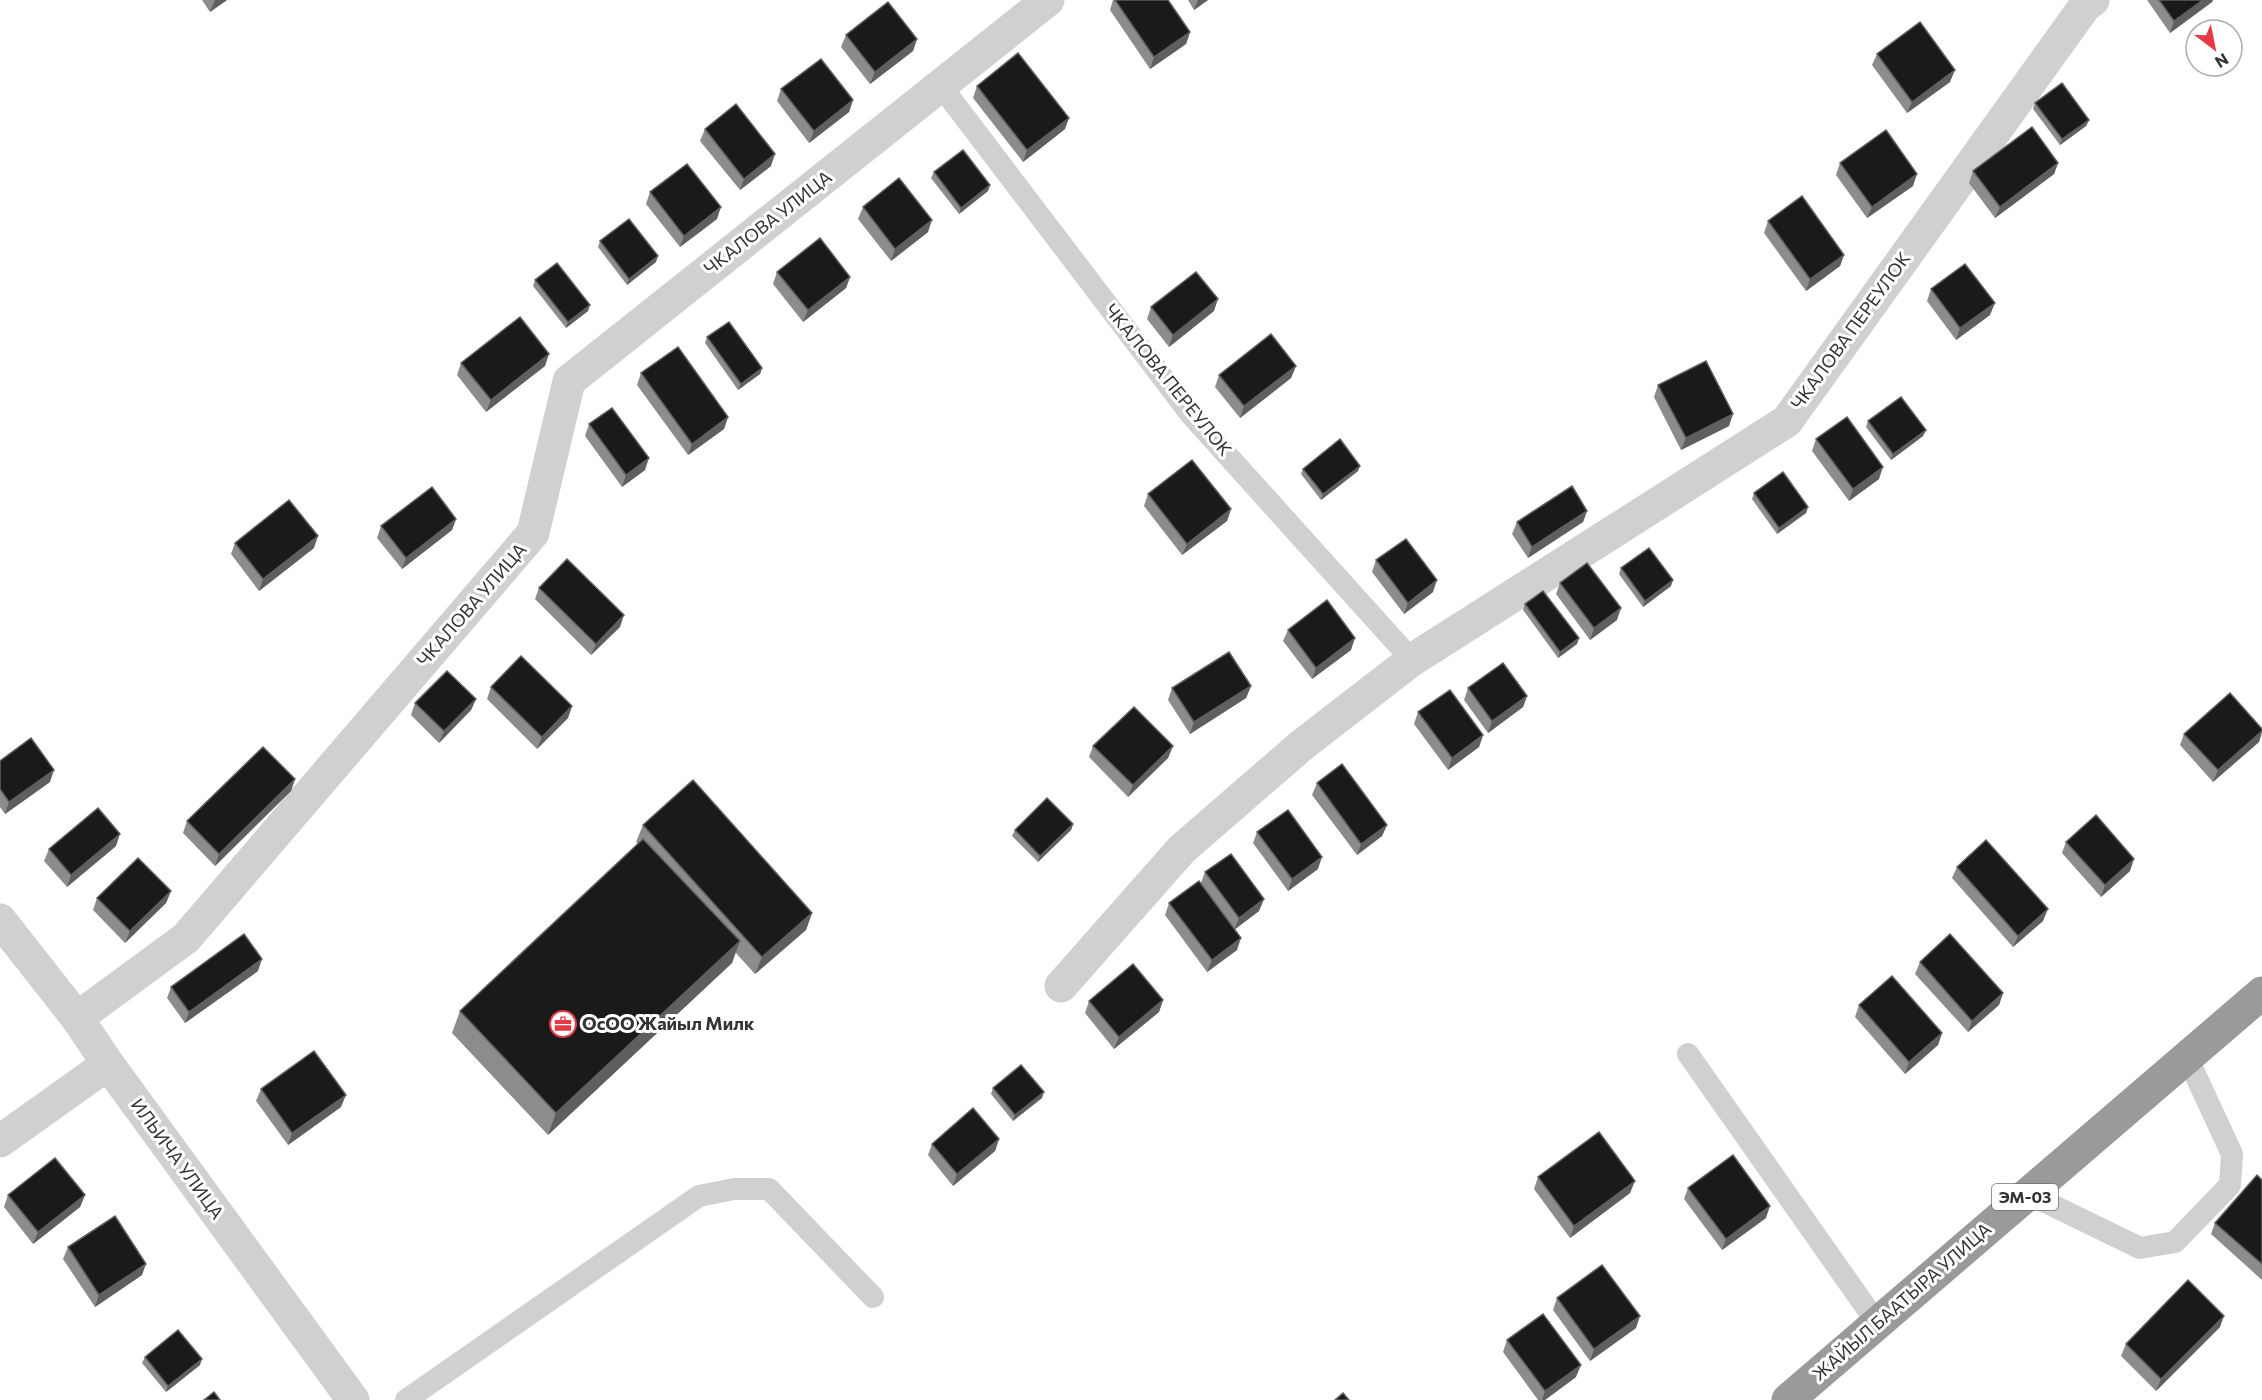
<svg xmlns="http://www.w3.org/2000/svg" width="2262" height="1400" font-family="Commissioner,sans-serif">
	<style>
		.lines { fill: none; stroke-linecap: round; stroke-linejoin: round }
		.lane { stroke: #d0d0d0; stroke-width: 22 }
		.street { stroke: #d0d0d0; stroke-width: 33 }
		.highway { stroke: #9a9a9a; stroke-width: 33 }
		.wall { fill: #8c8c8c }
		.shaded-wall { fill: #5f5f5f }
		.building { fill: #1a1a1a; stroke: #5f5f5f; stroke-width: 1.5 }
		.labels { text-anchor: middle; stroke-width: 6; stroke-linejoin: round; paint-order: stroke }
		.shield { fill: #fff; stroke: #707070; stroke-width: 1.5 }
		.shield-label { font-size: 16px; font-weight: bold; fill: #333 }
		.street-label { font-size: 18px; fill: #333; stroke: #fff }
		.poi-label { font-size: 18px; font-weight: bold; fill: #333; stroke: #fff; text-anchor: start }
	</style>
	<rect width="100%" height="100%" fill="#fff"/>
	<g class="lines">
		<g class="lane">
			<path d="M941 86 1192 416 1412 660"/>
			<path d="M1688 1054 1877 1323"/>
			<path d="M2029 1194 2140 1248 2175 1242 2230 1185 2232 1154 2187 1057"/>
			<path d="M406 1400 699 1196 734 1189H769L873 1297"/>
		</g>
		<g class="street">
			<path d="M0 920 77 1018 108 1064 353 1400"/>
			<path d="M1061 986 1182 849 1302 745 1412 660 1787 421 2085 6 2093 0"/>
			<path d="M77 1018 186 938 533 533 569 381 1048 0"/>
			<path d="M0 1141 108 1064"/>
		</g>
		<path class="highway" d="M1788 1400 2262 993"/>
	</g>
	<g class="wall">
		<path d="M202 0H227L210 12Z"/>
		<path d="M1113 0H1168L1190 32 1186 44 1150 69 1110 10Z"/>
		<path d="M1188 0H1208L1194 10Z"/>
		<path d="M2147 0H2213L2212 2 2170 33Z"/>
		<path d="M846 35 917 39 913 51 870 84 841 47Z"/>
		<path d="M1877 54 1950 82 1907 113 1872 65Z"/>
		<path d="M977 86 1065 129 1023 162 973 98Z"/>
		<path d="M781 89 853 100 849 112 809 143 777 101Z"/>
		<path d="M2035 103 2089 120 2086 126 2060 145 2033 109Z"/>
		<path d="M705 129 771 166 740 190 700 141Z"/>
		<path d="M1840 163 1913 186 1867 218 1836 175Z"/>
		<path d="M2058 163 2054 174 1995 218 1969 183 1973 171Z"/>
		<path d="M934 172 990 185 988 191 959 214 931 178Z"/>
		<path d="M650 192 717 219 680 247 646 204Z"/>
		<path d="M863 207 928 232 891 261 858 219Z"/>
		<path d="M1768 221 1844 255 1840 266 1806 291 1764 233Z"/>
		<path d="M600 241 656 262 627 285 598 247Z"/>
		<path d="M777 272 850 277 846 288 803 322 773 284Z"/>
		<path d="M535 280 588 311 566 328 533 286Z"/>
		<path d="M1931 289 1990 315 1956 340 1927 301Z"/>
		<path d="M1151 307 1214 311 1169 347 1147 319Z"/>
		<path d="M707 337 762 368 760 374 738 390 705 343Z"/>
		<path d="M461 363 545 366 486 412 457 375Z"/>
		<path d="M1296 366 1291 378 1240 418 1215 387 1219 375Z"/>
		<path d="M641 373 728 417 724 429 688 455 637 385Z"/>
		<path d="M1658 385 1729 426 1681 450 1654 397Z"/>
		<path d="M1868 421 1926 430 1923 436 1891 460 1866 427Z"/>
		<path d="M589 424 645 470 622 487 585 436Z"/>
		<path d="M1816 439 1879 479 1849 501 1812 451Z"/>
		<path d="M1303 469 1358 471 1321 500 1301 474Z"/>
		<path d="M1754 493 1808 507 1806 513 1777 534 1752 499Z"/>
		<path d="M1148 494 1231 509 1227 521 1182 555 1144 506Z"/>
		<path d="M1587 511 1583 522 1528 558 1512 534 1517 522Z"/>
		<path d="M456 519 452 530 402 569 377 538 381 526Z"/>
		<path d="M235 543 314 548 259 591 231 554Z"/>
		<path d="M1376 560 1433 592 1404 614 1372 572Z"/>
		<path d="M1621 568 1671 586 1643 607 1619 574Z"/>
		<path d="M1560 583 1617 620 1590 640 1556 594Z"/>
		<path d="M539 588 620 627 591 655 535 599Z"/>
		<path d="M1525 604 1579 638 1577 644 1558 658 1523 610Z"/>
		<path d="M1288 630 1351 650 1312 679 1283 641Z"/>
		<path d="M1251 686 1246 698 1190 734 1168 700 1172 688Z"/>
		<path d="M491 687 572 706 568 718 537 749 487 699Z"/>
		<path d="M1468 688 1527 696 1523 707 1488 733 1464 700Z"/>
		<path d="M476 699 471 710 439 743 411 715 415 703Z"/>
		<path d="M1418 712 1483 735 1479 747 1448 770 1414 724Z"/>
		<path d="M2262 729V733L2259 742 2213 782 2180 745 2184 734Z"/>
		<path d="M1093 746H1173L1168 758 1128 797 1089 757Z"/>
		<path d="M0 761 50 782 5 814 0 807Z"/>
		<path d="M295 779 291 791 215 866 183 833 187 821Z"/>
		<path d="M1317 783 1387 825 1382 836 1357 855 1312 795Z"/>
		<path d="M1073 824 1071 830 1038 862 1012 836 1015 830Z"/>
		<path d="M643 825 812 913 806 930 755 974 735 952 732 963 548 1135 452 1033 460 1011 638 844 636 842Z"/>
		<path d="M1257 832 1318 869 1288 891 1253 843Z"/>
		<path d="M2066 842 2130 871 2101 897 2062 853Z"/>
		<path d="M116 846 67 887 44 861 49 849Z"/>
		<path d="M1957 867 2043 921 2013 947 1952 878Z"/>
		<path d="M1205 872 1264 899 1259 911 1235 929 1237 950 1207 972 1165 915 1169 903 1201 883Z"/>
		<path d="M171 891 166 903 125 943 93 910 97 898Z"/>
		<path d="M1920 962 2003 993 1999 1005 1968 1032 1915 974Z"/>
		<path d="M258 971 185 1023 167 998 171 987Z"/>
		<path d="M1163 1000 1159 1012 1114 1049 1085 1013 1089 1001Z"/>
		<path d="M1859 1005 1942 1033 1938 1045 1905 1074 1855 1017Z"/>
		<path d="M993 1088 1042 1098 1013 1121 991 1094Z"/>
		<path d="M261 1089 341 1107 288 1145 256 1101Z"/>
		<path d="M999 1139 995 1151 953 1186 928 1155 932 1144Z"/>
		<path d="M1538 1177 1630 1193 1570 1238 1534 1189Z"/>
		<path d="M2262 1180V1280L2211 1234 2215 1223Z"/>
		<path d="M1688 1188 1766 1218 1722 1250 1684 1199Z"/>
		<path d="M8 1195H85L80 1207 33 1244 4 1207Z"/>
		<path d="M68 1247 142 1275 95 1307 63 1259Z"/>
		<path d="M1557 1298 1636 1328 1590 1361 1553 1310Z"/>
		<path d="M2220 1327 2156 1391 2121 1356 2126 1344Z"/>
		<path d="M1507 1340 1576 1377 1545 1400H1538L1503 1352Z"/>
		<path d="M145 1357 200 1365 166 1392 142 1363Z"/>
	</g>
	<g class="shaded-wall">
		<path d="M215 0H227L210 12Z"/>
		<path d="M1198 0H1208L1194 10Z"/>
		<path d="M2203 0H2213L2212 2 2170 33 2174 21Z"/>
		<path d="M1190 32 1186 44 1150 69 1154 57Z"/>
		<path d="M917 39 913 51 870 84 875 72Z"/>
		<path d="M1955 70 1950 82 1907 113 1912 102Z"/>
		<path d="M853 100 849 112 809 143 814 131Z"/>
		<path d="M1069 118 1065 129 1023 162 1027 150Z"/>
		<path d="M2089 120 2086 126 2060 145 2062 139Z"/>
		<path d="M775 154 771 166 740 190 744 179Z"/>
		<path d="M2058 163 2054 174 1995 218 2000 207Z"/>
		<path d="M1917 174 1913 186 1867 218 1872 207Z"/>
		<path d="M990 185 988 191 959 214 961 208Z"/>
		<path d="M721 207 717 219 680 247 684 236Z"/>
		<path d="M932 220 928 232 891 261 895 249Z"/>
		<path d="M1844 255 1840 266 1806 291 1810 279Z"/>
		<path d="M658 256 656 262 627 285 629 279Z"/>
		<path d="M850 277 846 288 803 322 808 310Z"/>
		<path d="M1218 299 1214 311 1169 347 1173 335Z"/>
		<path d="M1995 303 1990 315 1956 340 1960 328Z"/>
		<path d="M590 305 588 311 566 328 568 322Z"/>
		<path d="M549 354 545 366 486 412 491 400Z"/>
		<path d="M1296 366 1291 378 1240 418 1244 406Z"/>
		<path d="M762 368 760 374 738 390 741 384Z"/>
		<path d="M1733 414 1729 426 1681 450 1686 438Z"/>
		<path d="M728 417 724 429 688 455 692 444Z"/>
		<path d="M1926 430 1923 436 1891 460 1893 454Z"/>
		<path d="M649 458 645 470 622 487 626 475Z"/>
		<path d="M1360 466 1358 471 1321 500 1323 494Z"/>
		<path d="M1883 467 1879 479 1849 501 1853 489Z"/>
		<path d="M1808 507 1806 513 1777 534 1779 528Z"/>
		<path d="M1231 509 1227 521 1182 555 1187 544Z"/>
		<path d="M1587 511 1583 522 1528 558 1532 547Z"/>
		<path d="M456 519 452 530 402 569 406 558Z"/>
		<path d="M318 536 314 548 259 591 263 579Z"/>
		<path d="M1437 580 1433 592 1404 614 1408 603Z"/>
		<path d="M1673 580 1671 586 1643 607 1645 601Z"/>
		<path d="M1621 608 1617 620 1590 640 1594 628Z"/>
		<path d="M624 615 620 627 591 655 596 644Z"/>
		<path d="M1355 638 1351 650 1312 679 1316 668Z"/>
		<path d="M1579 638 1577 644 1558 658 1560 652Z"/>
		<path d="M1251 686 1246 698 1190 734 1194 722Z"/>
		<path d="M1527 696 1523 707 1488 733 1492 721Z"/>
		<path d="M476 699 471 710 439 743 444 731Z"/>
		<path d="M572 706 568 718 537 749 542 737Z"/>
		<path d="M2262 731 2259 742 2213 782 2218 770Z"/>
		<path d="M1483 735 1479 747 1448 770 1452 758Z"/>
		<path d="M1173 746 1168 758 1128 797 1133 785Z"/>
		<path d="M54 770 50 782 5 814 9 802Z"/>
		<path d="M295 779 291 791 215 866 219 854Z"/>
		<path d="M1073 824 1071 830 1038 862 1040 856Z"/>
		<path d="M1387 825 1382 836 1357 855 1361 844Z"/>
		<path d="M120 834 116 846 67 887 71 875Z"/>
		<path d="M1322 857 1318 869 1288 891 1292 879Z"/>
		<path d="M2134 859 2130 871 2101 897 2105 885Z"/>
		<path d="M171 891 166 903 125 943 130 931Z"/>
		<path d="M1264 899 1259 911 1234 930 1239 918Z"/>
		<path d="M2048 909 2043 921 2013 947 2018 936Z"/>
		<path d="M812 913 806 930 755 974 762 957Z"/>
		<path d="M1241 938 1237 950 1207 972 1212 960Z"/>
		<path d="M740 941 732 963 548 1135 556 1113Z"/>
		<path d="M262 959 258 971 185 1023 189 1012Z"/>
		<path d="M2003 993 1999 1005 1968 1032 1972 1021Z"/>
		<path d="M1163 1000 1159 1012 1114 1049 1119 1037Z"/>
		<path d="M1942 1033 1938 1045 1905 1074 1909 1062Z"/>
		<path d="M1044 1092 1042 1098 1013 1121 1015 1115Z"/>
		<path d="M346 1095 341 1107 288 1145 292 1133Z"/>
		<path d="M999 1139 995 1151 953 1186 957 1174Z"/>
		<path d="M1635 1181 1630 1193 1570 1238 1574 1226Z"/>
		<path d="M85 1195 80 1207 33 1244 38 1232Z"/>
		<path d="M1770 1206 1766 1218 1722 1250 1726 1239Z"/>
		<path d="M146 1264 142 1275 95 1307 99 1295Z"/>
		<path d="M1640 1316 1636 1328 1590 1361 1594 1349Z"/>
		<path d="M2224 1316 2220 1327 2156 1391 2161 1379Z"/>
		<path d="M202 1359 200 1365 166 1392 168 1386Z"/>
		<path d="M1581 1365 1576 1377 1545 1400H1542L1545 1391Z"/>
	</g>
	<g class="building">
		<path d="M1115 0H1168L1190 32 1154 57Z"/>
		<path d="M2159 0H2203L2174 21Z"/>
		<path d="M888 2 917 39 875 72 846 35Z"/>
		<path d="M1920 22 1955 70 1912 102 1877 54Z"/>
		<path d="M1018 53 1069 118 1027 150 977 86Z"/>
		<path d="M821 59 853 100 814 131 781 89Z"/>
		<path d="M2062 83 2089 120 2062 139 2035 103Z"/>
		<path d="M736 104 775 154 744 179 705 129Z"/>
		<path d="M2032 127 2058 163 2000 207 1973 171Z"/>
		<path d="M1886 130 1917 174 1872 207 1840 163Z"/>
		<path d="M963 150 990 185 961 208 934 172Z"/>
		<path d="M687 164 721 207 684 236 650 192Z"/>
		<path d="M899 178 932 220 895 249 863 207Z"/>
		<path d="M1802 196 1844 255 1810 279 1768 221Z"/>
		<path d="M629 219 658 256 629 279 600 241Z"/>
		<path d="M820 238 850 277 808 310 777 272Z"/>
		<path d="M557 263 590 305 568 322 535 280Z"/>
		<path d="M1965 264 1995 303 1960 328 1931 289Z"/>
		<path d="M1196 272 1218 299 1173 335 1151 307Z"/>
		<path d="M520 317 549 354 491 400 461 363Z"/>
		<path d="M729 322 762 368 741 384 707 337Z"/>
		<path d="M1271 334 1296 366 1244 406 1219 375Z"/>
		<path d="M678 347 728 417 692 444 641 373Z"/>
		<path d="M1706 361 1733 414 1686 438 1658 385Z"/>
		<path d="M1901 397 1926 430 1893 454 1868 421Z"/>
		<path d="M612 408 649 458 626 475 589 424Z"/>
		<path d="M1847 417 1883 467 1853 489 1816 439Z"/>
		<path d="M1340 439 1360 466 1323 494 1303 469Z"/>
		<path d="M1192 460 1231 509 1187 544 1148 494Z"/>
		<path d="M1783 472 1808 507 1779 528 1754 493Z"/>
		<path d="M1572 486 1587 511 1532 547 1517 522Z"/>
		<path d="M432 487 456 519 406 558 381 526Z"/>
		<path d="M289 500 318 536 263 579 235 543Z"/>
		<path d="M1406 539 1437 580 1408 603 1376 560Z"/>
		<path d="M1649 548 1673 580 1645 601 1621 568Z"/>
		<path d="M567 559 624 615 596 644 539 588Z"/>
		<path d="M1587 563 1621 608 1594 628 1560 583Z"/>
		<path d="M1543 591 1579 638 1560 652 1525 604Z"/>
		<path d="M1327 600 1355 638 1316 668 1288 630Z"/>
		<path d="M1229 652 1251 686 1194 722 1172 688Z"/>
		<path d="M521 656 572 706 542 737 491 687Z"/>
		<path d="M1503 663 1527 696 1492 721 1468 688Z"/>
		<path d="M447 671 476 699 444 731 415 703Z"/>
		<path d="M1450 690 1483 735 1452 758 1418 712Z"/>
		<path d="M2230 693 2262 729V731L2218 770 2184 734Z"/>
		<path d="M1134 707 1173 746 1133 785 1093 746Z"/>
		<path d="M31 738 54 770 9 802 0 789V761Z"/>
		<path d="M263 747 295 779 219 854 187 821Z"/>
		<path d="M1342 764 1387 825 1361 844 1317 783Z"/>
		<path d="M693 780 812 913 762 957 643 825Z"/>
		<path d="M1047 798 1073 824 1040 856 1015 830Z"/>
		<path d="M98 808 120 834 71 875 49 849Z"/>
		<path d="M1288 810 1322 857 1292 879 1257 832Z"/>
		<path d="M2096 815 2134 859 2105 885 2066 842Z"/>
		<path d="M643 839 740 941 556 1113 460 1011Z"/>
		<path d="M1986 840 2048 909 2018 936 1957 867Z"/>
		<path d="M1231 854 1264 899 1239 918 1205 872Z"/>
		<path d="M138 858 171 891 130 931 97 898Z"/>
		<path d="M1199 881 1241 938 1212 960 1169 903Z"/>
		<path d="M244 934 262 959 189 1012 171 987Z"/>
		<path d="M1950 934 2003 993 1972 1021 1920 962Z"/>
		<path d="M1133 964 1163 1000 1119 1037 1089 1001Z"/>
		<path d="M1892 976 1942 1033 1909 1062 1859 1005Z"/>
		<path d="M314 1051 346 1095 292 1133 261 1089Z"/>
		<path d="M1021 1065 1044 1092 1015 1115 993 1088Z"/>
		<path d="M973 1108 999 1139 957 1174 932 1144Z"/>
		<path d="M1599 1132 1635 1181 1574 1226 1538 1177Z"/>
		<path d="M1733 1155 1770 1206 1726 1239 1688 1188Z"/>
		<path d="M55 1158 85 1195 38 1232 8 1195Z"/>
		<path d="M2257 1175 2262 1180V1264L2215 1223Z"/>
		<path d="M115 1216 146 1264 99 1295 68 1247Z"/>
		<path d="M1602 1265 1640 1316 1594 1349 1557 1298Z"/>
		<path d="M2188 1280 2224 1316 2161 1379 2126 1344Z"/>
		<path d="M1543 1314 1581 1365 1545 1391 1507 1340Z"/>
		<path d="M178 1330 202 1359 168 1386 145 1357Z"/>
		<path d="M214 1392 220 1400H204Z"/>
		<path d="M1343 1393 1349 1400H1335Z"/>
	</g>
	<defs>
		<symbol id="office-ring" viewBox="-11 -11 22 22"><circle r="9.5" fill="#fff" stroke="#e63946" stroke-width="1.5"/><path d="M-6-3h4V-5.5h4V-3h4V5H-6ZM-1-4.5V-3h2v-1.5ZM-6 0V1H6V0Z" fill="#e63946"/></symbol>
	</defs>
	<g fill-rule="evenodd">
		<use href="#office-ring" x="548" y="1009" width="30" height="30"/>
	</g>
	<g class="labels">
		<rect class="shield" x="1992" y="1184" width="66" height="26" rx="4.5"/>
		<g class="shield-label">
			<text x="2025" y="1203">ЭМ-03</text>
		</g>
		<g class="street-label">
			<text transform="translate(768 223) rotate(-38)" y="6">ЧКАЛОВА УЛИЦА</text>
			<text transform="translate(1851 331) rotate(-54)" y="6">ЧКАЛОВА ПЕРЕУЛОК</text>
			<text transform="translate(1168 380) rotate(51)" y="6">ЧКАЛОВА ПЕРЕУЛОК</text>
			<text transform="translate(472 605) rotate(-49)" y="6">ЧКАЛОВА УЛИЦА</text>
			<text transform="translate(177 1159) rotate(54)" y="6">ИЛЬИЧА УЛИЦА</text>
			<text transform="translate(1902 1302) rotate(-41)" y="6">ЖАЙЫЛ БААТЫРА УЛИЦА</text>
		</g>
		<g class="poi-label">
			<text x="582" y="1030">ОсОО Жайыл Милк</text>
		</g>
	</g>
	<g transform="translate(2214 48) rotate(148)"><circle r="28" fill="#ffffff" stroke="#adadad" stroke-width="1.5"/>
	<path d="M0-4.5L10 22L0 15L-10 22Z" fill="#e63946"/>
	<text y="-9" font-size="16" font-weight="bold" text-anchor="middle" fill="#333333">N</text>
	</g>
</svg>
